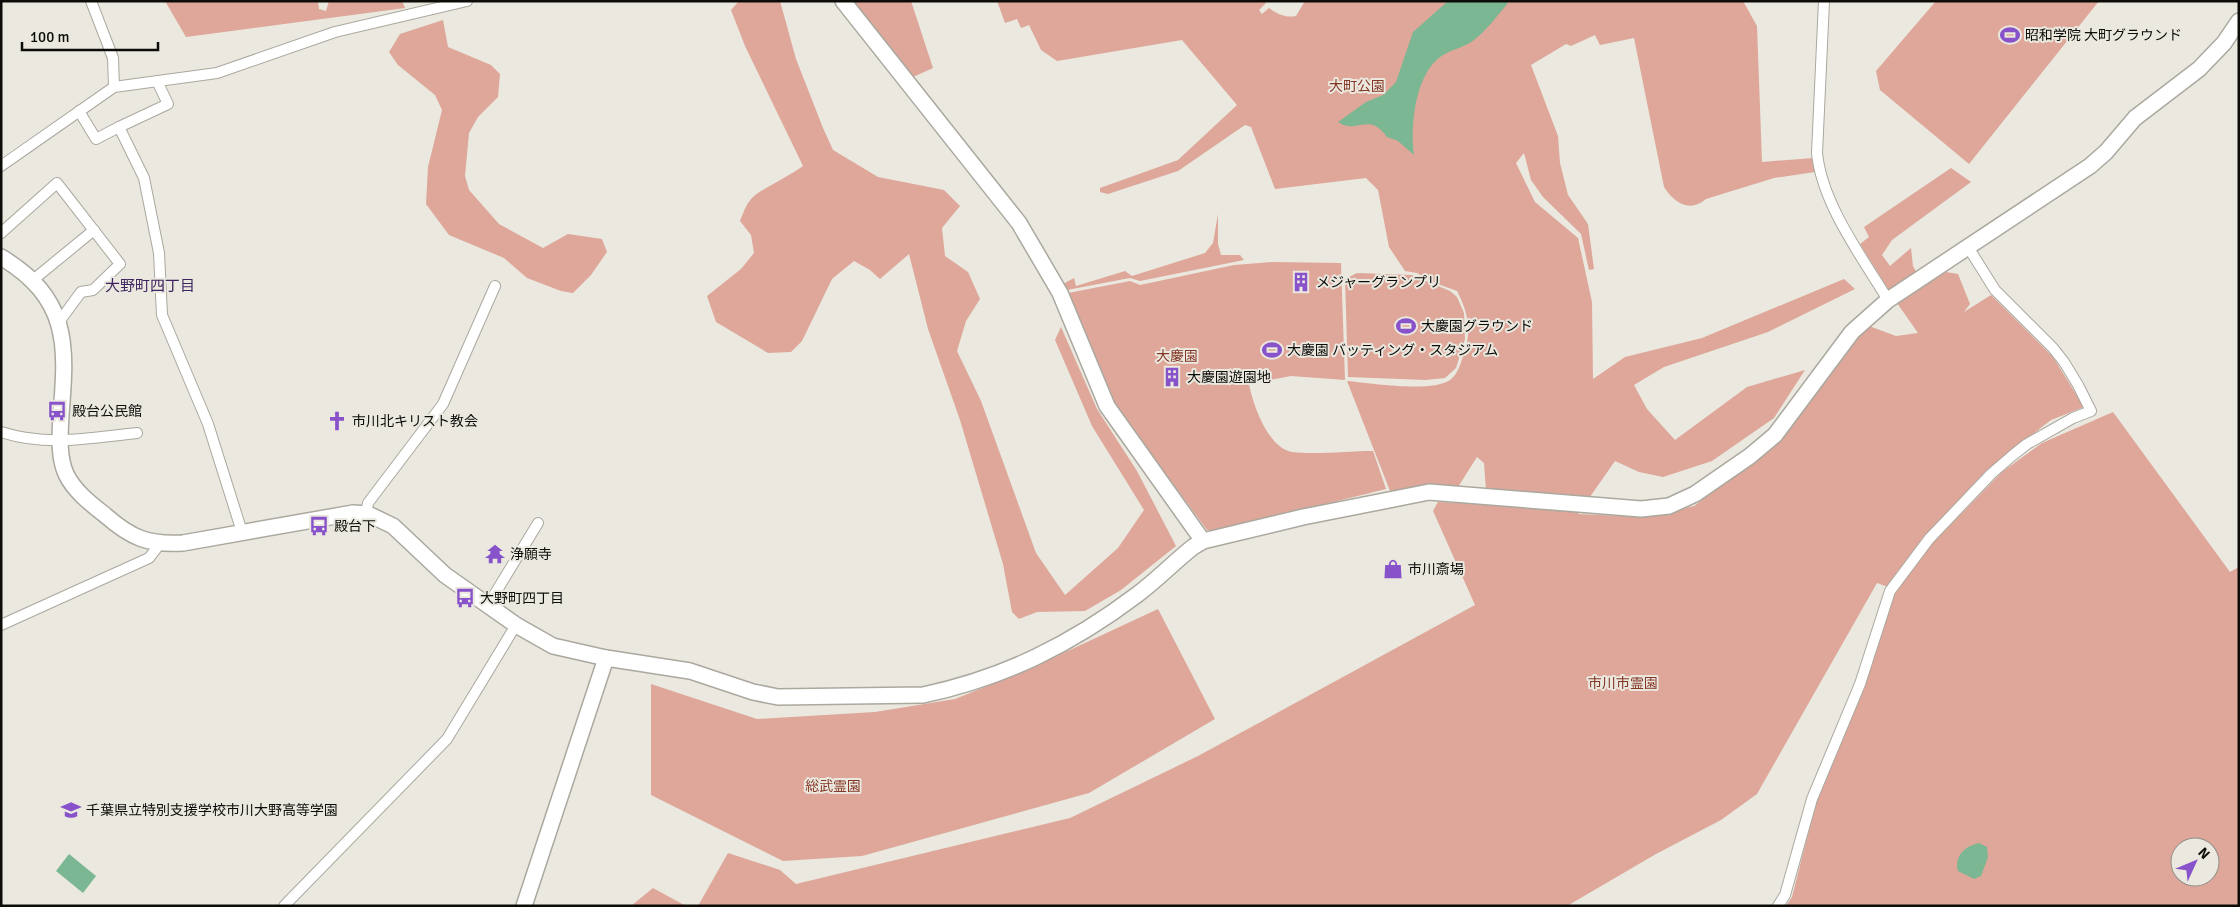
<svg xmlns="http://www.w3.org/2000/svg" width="2240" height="907" font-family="Signika,'Noto Sans JP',sans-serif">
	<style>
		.green { fill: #dea799; fill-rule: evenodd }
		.water { fill: #7bb793 }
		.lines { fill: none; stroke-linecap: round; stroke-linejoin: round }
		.street-casing { stroke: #aaa89f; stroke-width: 12 }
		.secondary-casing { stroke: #aaa89f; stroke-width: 18 }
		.street { stroke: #fff; stroke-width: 10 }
		.secondary { stroke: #fff; stroke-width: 15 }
		.labels { text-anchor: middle; stroke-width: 4; stroke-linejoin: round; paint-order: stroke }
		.poi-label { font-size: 14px; fill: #0d0c09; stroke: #eae8df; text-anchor: start }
		.park-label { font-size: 14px; fill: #853726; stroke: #eae8df }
		.neighbourhood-label { font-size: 15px; fill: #3f255f; stroke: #eae8df }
	</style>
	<rect width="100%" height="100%" fill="#eae8df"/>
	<g class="green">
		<path d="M165 1H318L319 9 326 11 329 1H402L405 8 186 37Z"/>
		<path d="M739 1H780L796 59 823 128 833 150 878 177 944 190 960 206 942 228 945 256 968 272 980 299 966 321 957 351 981 401 1036 553 1065 595 1118 548 1144 510 1092 426 1055 340 1061 327 1097 409 1137 471 1176 546 1121 590 1085 611 1037 612 1019 619 1012 612 1003 564 960 420 928 329 909 254 880 279 870 270 854 261 832 279 802 341 791 352 768 353 716 322 707 296 741 269 754 253 751 235 740 221C743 213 746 205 751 199 759 190 790 176 803 166L745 46 731 10Z"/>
		<path d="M852 1H911L933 68 913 77Z"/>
		<path d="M997 1H1263L1266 3 1259 10 1262 14 1269 8C1278 14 1285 18 1296 16L1305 1H1743L1757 26 1762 162 1813 158 1815 172 1774 178 1706 199C1690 213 1674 203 1664 187L1634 38 1600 45 1595 35 1571 46 1566 44 1531 65 1558 136 1560 163 1568 195 1588 224 1594 269 1589 270 1581 234 1543 197 1531 180 1524 153 1516 163 1535 202 1578 238 1592 302 1593 379 1625 357 1702 338 1844 279 1855 289 1768 332 1664 367 1634 385 1647 409 1675 440 1747 387 1805 370 1774 418 1712 461 1663 477 1639 472 1615 461 1578 514 1646 517 1694 506 1738 473 1869 326 1896 336 1918 333 1897 303 1946 272 1958 274 1970 304 1964 312 1991 295 2053 357 2084 407 2051 420 2006 455 1888 587 1877 583 1757 794 1721 820 1656 854 1567 906H698L728 853 780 870 796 884 1070 818 1198 756 1475 605 1433 511 1438 502 1487 504 1484 463 1477 457 1458 487 1428 484 1390 491 1347 381C1370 383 1431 393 1450 380 1458 374 1461 363 1464 353 1472 331 1468 312 1457 291L1435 283 1417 273 1405 271 1389 247 1378 190 1366 178 1275 189 1251 127 1245 125 1178 171 1108 194 1100 192V188L1178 160 1237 105 1182 40 1057 61 1041 50 1029 25 1021 28 1017 19 1005 23Z"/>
		<path d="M1936 1H2099L1969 164 1880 90 1876 71Z"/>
		<path d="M443 20 448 47 491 65 500 74 498 97 478 117 469 133 465 176 469 190 499 224 543 248 568 234 602 239 607 252 591 275 573 293 561 291 527 278 504 258 449 235 426 204 428 167 442 110 435 95 398 65 389 52 400 34Z"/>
		<path d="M1951 168 1971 182 1892 240 1882 255 1890 266 1911 248 1913 266 1918 275 1893 291 1888 289 1860 244 1869 237 1864 227Z"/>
		<path d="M1218 214V244L1221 255H1240L1244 260 1140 281 1130 278 1067 290 1063 284 1074 278 1076 286 1125 271 1132 276 1205 253 1213 243Z"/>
		<path d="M1272 262 1341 263 1345 380 1291 376 1249 384C1253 405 1268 448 1292 452 1315 455 1349 451 1373 451L1386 489 1216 531 1207 530 1113 403 1068 293 1130 281 1140 285 1234 265Z"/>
		<path d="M1357 273 1412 275 1450 291 1457 297 1464 313 1465 339 1456 368 1445 378 1426 380 1348 377 1345 279Z"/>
		<path d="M2113 412 2230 572 2239 567V906H1786L1792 897 1817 798 1893 593 1919 557 2002 472 2042 443ZM2180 847H2210V877H2180Z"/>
		<path d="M1158 609 1215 719 1089 793 862 856 783 861 651 795V684L757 719 875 712 955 699 1027 670Z"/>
		<path d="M653 888 686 906H631Z"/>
	</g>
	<g class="water">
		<path d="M1448 1H1503L1508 3C1497 16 1487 30 1474 40 1465 47 1453 49 1443 55 1415 72 1410 126 1414 155L1398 141 1387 137C1369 111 1356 135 1338 122L1366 102 1383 95 1396 82 1413 32Z"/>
		<path d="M1979 843 1987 847 1988 857 1981 876 1974 879 1958 871C1954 856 1965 846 1979 843Z"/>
		<path d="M69 854 96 876 83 893 56 871Z"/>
	</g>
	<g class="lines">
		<defs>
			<g id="street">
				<path d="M91 1 113 58 114 87"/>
				<path d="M1824 1 1817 153C1822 204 1862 257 1888 300"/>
				<path d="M79 111 96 139 119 127 144 178 159 253 162 315 208 424 242 532"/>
				<path d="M119 127 168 104 157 81"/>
				<path d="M1 166 114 87 217 73 335 32 467 1"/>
				<path d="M1 233 57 183 120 264 93 290 81 292 59 322"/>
				<path d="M33 280 94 230"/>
				<path d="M1 432C48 447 90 438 137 433"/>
				<path d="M366 514 368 503 443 404 495 286"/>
				<path d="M488 605 538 523"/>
				<path d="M1 625 149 558 159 545"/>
				<path d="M284 906 447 739 516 625"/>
				<path d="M1778 906 1785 895 1812 799 1860 684 1890 591 1929 539 1991 474 2013 455 2027 444 2073 418 2091 411 2078 385 2064 362 2053 348 1995 290 1968 247"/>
			</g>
			<g id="secondary">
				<path d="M843 1 1019 223 1060 293 1107 406 1203 541"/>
				<path d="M1 257C69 298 67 344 61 414 60 434 58 456 66 474 74 491 91 504 105 515 131 538 148 545 183 543L353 513 368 514 393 526 445 575 516 625 553 646 606 658 690 671 753 692 778 697 923 695C1004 678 1072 644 1138 594 1158 579 1174 562 1193 547L1203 541 1303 517 1429 492 1641 509 1669 506 1695 494 1750 456 1775 435 1852 332 1888 300 2090 166 2106 152 2135 118 2199 69 2224 43 2239 21"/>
				<path d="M524 906 606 658"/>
			</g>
		</defs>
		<use href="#street" class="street-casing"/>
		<use href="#secondary" class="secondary-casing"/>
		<use href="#street" class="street"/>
		<use href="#secondary" class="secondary"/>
	</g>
	<defs>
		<symbol id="stadium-bare" viewBox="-9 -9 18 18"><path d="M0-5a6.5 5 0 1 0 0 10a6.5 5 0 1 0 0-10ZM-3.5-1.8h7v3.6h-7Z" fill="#8852ca" stroke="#eae8df" stroke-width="2.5" paint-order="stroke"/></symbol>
		<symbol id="building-bare" viewBox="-9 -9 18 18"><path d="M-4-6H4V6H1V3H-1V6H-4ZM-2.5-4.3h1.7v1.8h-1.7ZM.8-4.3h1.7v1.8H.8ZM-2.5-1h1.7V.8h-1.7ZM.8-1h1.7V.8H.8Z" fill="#8852ca" stroke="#eae8df" stroke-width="2.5" paint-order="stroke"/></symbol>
		<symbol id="bus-bare" viewBox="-9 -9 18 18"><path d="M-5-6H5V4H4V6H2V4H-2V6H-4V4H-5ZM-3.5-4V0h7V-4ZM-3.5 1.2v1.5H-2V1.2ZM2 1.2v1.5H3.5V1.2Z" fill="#8852ca" stroke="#eae8df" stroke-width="2.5" paint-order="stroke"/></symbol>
		<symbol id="church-bare" viewBox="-9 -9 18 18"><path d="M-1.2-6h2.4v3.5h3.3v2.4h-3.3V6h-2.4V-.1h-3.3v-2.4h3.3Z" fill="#8852ca" stroke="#eae8df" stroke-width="2.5" paint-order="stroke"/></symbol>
		<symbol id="temple-bare" viewBox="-9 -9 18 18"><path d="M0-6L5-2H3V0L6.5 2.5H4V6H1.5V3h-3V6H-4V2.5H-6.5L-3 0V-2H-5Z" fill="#8852ca" stroke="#eae8df" stroke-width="2.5" paint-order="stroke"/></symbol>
		<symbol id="shop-bare" viewBox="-9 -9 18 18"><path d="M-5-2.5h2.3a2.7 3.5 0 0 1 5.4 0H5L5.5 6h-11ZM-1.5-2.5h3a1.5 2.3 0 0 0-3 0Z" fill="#8852ca" stroke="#eae8df" stroke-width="2.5" paint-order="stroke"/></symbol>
		<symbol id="school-bare" viewBox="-9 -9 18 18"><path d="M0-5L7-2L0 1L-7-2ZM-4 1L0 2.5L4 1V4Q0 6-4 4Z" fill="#8852ca" stroke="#eae8df" stroke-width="2.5" paint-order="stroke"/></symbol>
	</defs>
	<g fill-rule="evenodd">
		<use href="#stadium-bare" x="1996" y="21" width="28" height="28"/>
		<use href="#building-bare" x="1287" y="268" width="28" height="28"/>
		<use href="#stadium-bare" x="1392" y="312" width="28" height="28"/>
		<use href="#stadium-bare" x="1258" y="336" width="28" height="28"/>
		<use href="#building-bare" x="1158" y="363" width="28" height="28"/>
		<use href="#bus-bare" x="43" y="397" width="28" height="28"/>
		<use href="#church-bare" x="323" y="407" width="28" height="28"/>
		<use href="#bus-bare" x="305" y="512" width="28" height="28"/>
		<use href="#temple-bare" x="481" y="540" width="28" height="28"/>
		<use href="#shop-bare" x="1379" y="555" width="28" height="28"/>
		<use href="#bus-bare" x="451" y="584" width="28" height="28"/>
		<use href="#school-bare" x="57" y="796" width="28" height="28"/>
	</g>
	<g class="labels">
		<g class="poi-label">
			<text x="2025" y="40">昭和学院 大町グラウンド</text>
			<text x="1316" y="287">メジャーグランプリ</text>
			<text x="1421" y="331">大慶園グラウンド</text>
			<text x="1287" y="355">大慶園 バッティング・スタジアム</text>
			<text x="1187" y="382">大慶園遊園地</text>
			<text x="72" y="416">殿台公民館</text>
			<text x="352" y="426">市川北キリスト教会</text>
			<text x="334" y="531">殿台下</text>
			<text x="510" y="559">浄願寺</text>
			<text x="1408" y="574">市川斎場</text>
			<text x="480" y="603">大野町四丁目</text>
			<text x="86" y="815">千葉県立特別支援学校市川大野高等学園</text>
		</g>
		<g class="park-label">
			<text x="1357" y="91">大町公園</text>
			<text x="1177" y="361">大慶園</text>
			<text x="1623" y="688">市川市霊園</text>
			<text x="833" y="791">総武霊園</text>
		</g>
		<g class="neighbourhood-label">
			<text x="150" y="291">大野町四丁目</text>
		</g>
	</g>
	<rect width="2240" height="907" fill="none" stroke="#0d0c09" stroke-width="5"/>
	<g transform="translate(2195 862) rotate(46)"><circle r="24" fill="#eae8df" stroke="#929089"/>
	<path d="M0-4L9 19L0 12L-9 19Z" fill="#8852ca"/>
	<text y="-8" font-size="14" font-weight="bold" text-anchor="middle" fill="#0d0c09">N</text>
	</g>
	<path d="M22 42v8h136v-8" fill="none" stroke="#0d0c09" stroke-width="2.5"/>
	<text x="30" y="42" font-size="15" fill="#0d0c09" stroke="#eae8df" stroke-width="4" paint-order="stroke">100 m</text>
</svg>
